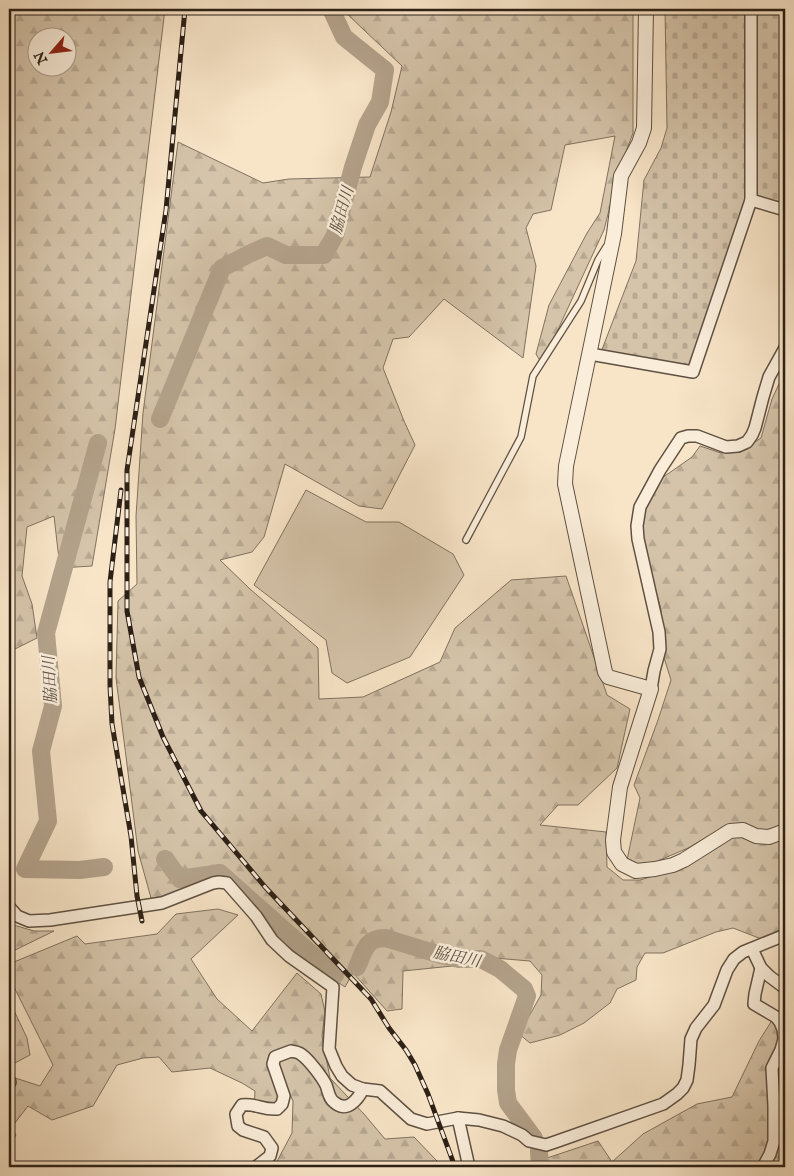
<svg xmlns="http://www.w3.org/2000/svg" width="794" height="1176" font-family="'IM FELL English','Noto Serif JP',serif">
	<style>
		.forest { fill: url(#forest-firs); stroke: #807260; fill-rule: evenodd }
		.cemetery { fill: url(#cemetery-stones); stroke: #807260 }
		.pitch { fill: #d5c4aa; stroke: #807260 }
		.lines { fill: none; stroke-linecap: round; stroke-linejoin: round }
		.river { stroke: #b3a28b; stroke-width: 18 }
		.service-casing { stroke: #5f5142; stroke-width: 8 }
		.minor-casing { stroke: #5f5142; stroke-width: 14 }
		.tertiary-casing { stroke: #5f5142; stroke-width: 16 }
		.service { stroke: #faeedb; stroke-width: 5.5 }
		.minor { stroke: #faeedb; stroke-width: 11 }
		.tertiary { stroke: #faeedb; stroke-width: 14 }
		.rail-casing { stroke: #2c2016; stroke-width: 5 }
		.rail { stroke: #faeedb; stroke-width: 3; stroke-dasharray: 9; stroke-linecap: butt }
		.labels { text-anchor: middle; stroke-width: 5; stroke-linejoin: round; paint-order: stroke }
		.water-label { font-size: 16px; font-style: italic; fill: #5b4e3f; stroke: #faeedb }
	</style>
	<defs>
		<pattern id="forest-firs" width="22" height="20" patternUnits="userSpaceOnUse" patternTransform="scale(1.25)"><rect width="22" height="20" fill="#d5c4aa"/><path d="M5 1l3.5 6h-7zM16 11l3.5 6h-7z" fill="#b7a892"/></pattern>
		<pattern id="cemetery-stones" width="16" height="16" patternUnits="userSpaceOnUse" patternTransform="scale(1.25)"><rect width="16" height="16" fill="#d5c4aa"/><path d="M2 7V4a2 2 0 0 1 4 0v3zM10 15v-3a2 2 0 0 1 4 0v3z" fill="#b7a892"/></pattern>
	</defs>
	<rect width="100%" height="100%" fill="#f8e5c8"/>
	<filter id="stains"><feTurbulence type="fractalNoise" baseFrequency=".004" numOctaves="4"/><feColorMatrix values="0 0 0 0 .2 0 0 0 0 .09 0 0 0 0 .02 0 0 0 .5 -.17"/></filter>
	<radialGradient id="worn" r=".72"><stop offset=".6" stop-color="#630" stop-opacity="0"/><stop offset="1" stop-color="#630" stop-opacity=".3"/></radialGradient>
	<g class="forest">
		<path d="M9 9H165L115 429 92 566 60 568 54 516 27 527 22 576 32 604 37 638 9 652ZM38 38H68V68H38Z"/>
		<path d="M343 9H633V133L619 170 604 230 542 364 536 354 549 305 587 233 600 213 615 136 565 145 551 210 533 214 526 228 536 266 523 358 444 299 409 337 393 339 383 368 404 421 415 445 382 509 359 506 285 464 264 537 252 552 220 560 250 589 318 648 319 699 363 697 440 662 455 628 511 580 566 576 607 695 630 709 617 768 578 805H558L540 825 606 832 607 867 623 880H640L680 868 735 836 744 838 785 836V931L764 940 733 928 716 932 663 953H645L637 967 636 980 617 989 610 1003 584 1023 560 1035 530 1043 519 1034 541 995 542 975 530 961 494 958 462 965 403 971 402 1009 387 1011 353 973 345 987 299 956 229 885 195 892 151 898 138 851 116 678 118 601 137 584 136 516 143 413 178 142 263 183 289 179 370 177 391 112 402 66 345 12Z"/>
		<path d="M785 371V825L766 833 729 826 712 834 688 848 653 863 637 868 627 860 640 798 634 785 658 720 671 680 660 645 661 609 648 565 642 534 646 504 662 478 692 457 700 446 721 453 743 450 761 438 772 399Z"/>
		<path d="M218 909 238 915 191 959 217 999 252 1031 297 973 321 994 325 1012 322 1036 330 1078 364 1114 385 1139 414 1137 438 1162 440 1167H274L292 1133 293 1101 284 1080 283 1102 254 1109 255 1091 242 1083 210 1068 172 1072 159 1057 143 1058 117 1065 93 1106 52 1120 28 1106 11 1128 16 1135 9 1145V1076L40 1086 53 1065 9 977V968L14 962 77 936 85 944 157 934 176 914Z"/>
		<path d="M10 924 34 931H54L9 953V925Z"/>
		<path d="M9 1000 27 1038 30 1055 13 1064H9Z"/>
		<path d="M776 1014 785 1017V1167H544L547 1158 598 1141 612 1162 643 1134 697 1104 732 1097 759 1041Z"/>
	</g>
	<path class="cemetery" d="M665 9H785V206L748 194 691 361 687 368 601 352 636 261 644 180 661 148 667 128Z"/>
	<path class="pitch" d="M306 490 366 522H399L453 554 464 575 410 657 347 683 332 673 326 640 254 585Z"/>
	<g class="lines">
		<g class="river">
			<path d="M160 419 222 268 247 255 267 246 286 255H324L335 235 353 167 367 125 380 102 385 70 344 37 331 9"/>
			<path d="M98 443 46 633 53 706 41 751 48 821 25 869 80 870 104 867"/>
			<path d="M165 859 180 879 220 873 335 975"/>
			<path d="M357 967C364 952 365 938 385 938L441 955 459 959H481L500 969 524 989 527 996 508 1050 506 1064V1090L508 1103 534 1138"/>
			<path d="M539 1151 540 1167"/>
		</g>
		<defs>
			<path id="service" d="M466 540 521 437 533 376 581 301 598 260 606 247"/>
			<g id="minor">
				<path d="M751 200 785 210"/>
				<path d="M590 354 693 372 751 200V9"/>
				<path d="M651 689 654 671 660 649 659 632 638 539 637 526 640 507 660 470 681 438 688 436H697L726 447 738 446 747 442 752 435 755 428 763 397 769 377 785 348"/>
				<path d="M9 907 17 916 29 921 50 920 162 903 213 883 219 882 227 883 256 916 272 940 289 956 333 987 329 1049 336 1066 342 1076 352 1085 363 1089 380 1091 411 1119 427 1124 458 1118 479 1120 503 1126 522 1135 529 1141 546 1145 555 1142 663 1104 677 1094 683 1088 687 1080 689 1065 691 1039 696 1028 714 1005 727 970 734 959 743 952 785 935"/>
				<path d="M752 949 761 968 769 976 785 988"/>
				<path d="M761 968 755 994 754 1004 776 1017 780 1022 783 1029 784 1039 781 1050 772 1068 774 1106V1141L770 1154 763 1167"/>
				<path d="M9 1082H10"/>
				<path d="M458 1118 469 1167"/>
				<path d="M256 1167 270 1156 272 1148 264 1137 243 1130 238 1126 236 1114 242 1105C255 1103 262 1110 277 1109L282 1104 284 1096 273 1064 275 1057 291 1051C294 1052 299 1052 302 1055 309 1060 322 1077 326 1085 328 1090 329 1099 334 1102 347 1114 358 1099 363 1089"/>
			</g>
			<path id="tertiary" d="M646 9 644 128 639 143 621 176 614 234 566 466 565 484 605 672 608 677 651 689 620 787 613 840 614 852 622 864 636 871 655 869 673 865 684 860 730 831 743 830 756 836 769 837 785 831"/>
		</defs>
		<use href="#service" class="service-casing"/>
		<use href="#minor" class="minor-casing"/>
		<use href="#tertiary" class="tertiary-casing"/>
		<use href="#service" class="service"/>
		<use href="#minor" class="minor"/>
		<use href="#tertiary" class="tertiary"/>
		<defs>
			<g id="rail">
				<path d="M185 9 166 210 127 470V611L139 677 163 737 201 811 266 888 371 999 389 1028 406 1050 415 1065 428 1094 455 1167"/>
				<path d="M121 490 110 582V686L112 724 131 836 137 896 142 921"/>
			</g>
		</defs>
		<use href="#rail" class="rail-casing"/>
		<use href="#rail" class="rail"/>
	</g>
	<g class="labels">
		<g class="water-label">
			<text transform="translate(341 210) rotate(-74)" y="6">脇田川</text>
			<text transform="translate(49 680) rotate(-93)" y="6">脇田川</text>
			<text transform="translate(457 956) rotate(12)" y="6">脇田川</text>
		</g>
	</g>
	<rect width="794" height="1176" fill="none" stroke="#f8e5c8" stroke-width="30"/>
	<rect x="10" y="10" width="774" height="1156" fill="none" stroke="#2c2016" stroke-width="2.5"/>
	<rect x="15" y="15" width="764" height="1146" fill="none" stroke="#2c2016"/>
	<g transform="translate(52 52) rotate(242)"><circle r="24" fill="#faeedb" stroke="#a89c8c"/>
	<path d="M0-4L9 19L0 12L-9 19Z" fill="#8f2418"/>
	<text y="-8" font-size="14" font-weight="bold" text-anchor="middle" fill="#2c2016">N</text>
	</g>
	<rect width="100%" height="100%" filter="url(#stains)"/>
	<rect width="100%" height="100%" fill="url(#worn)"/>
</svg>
